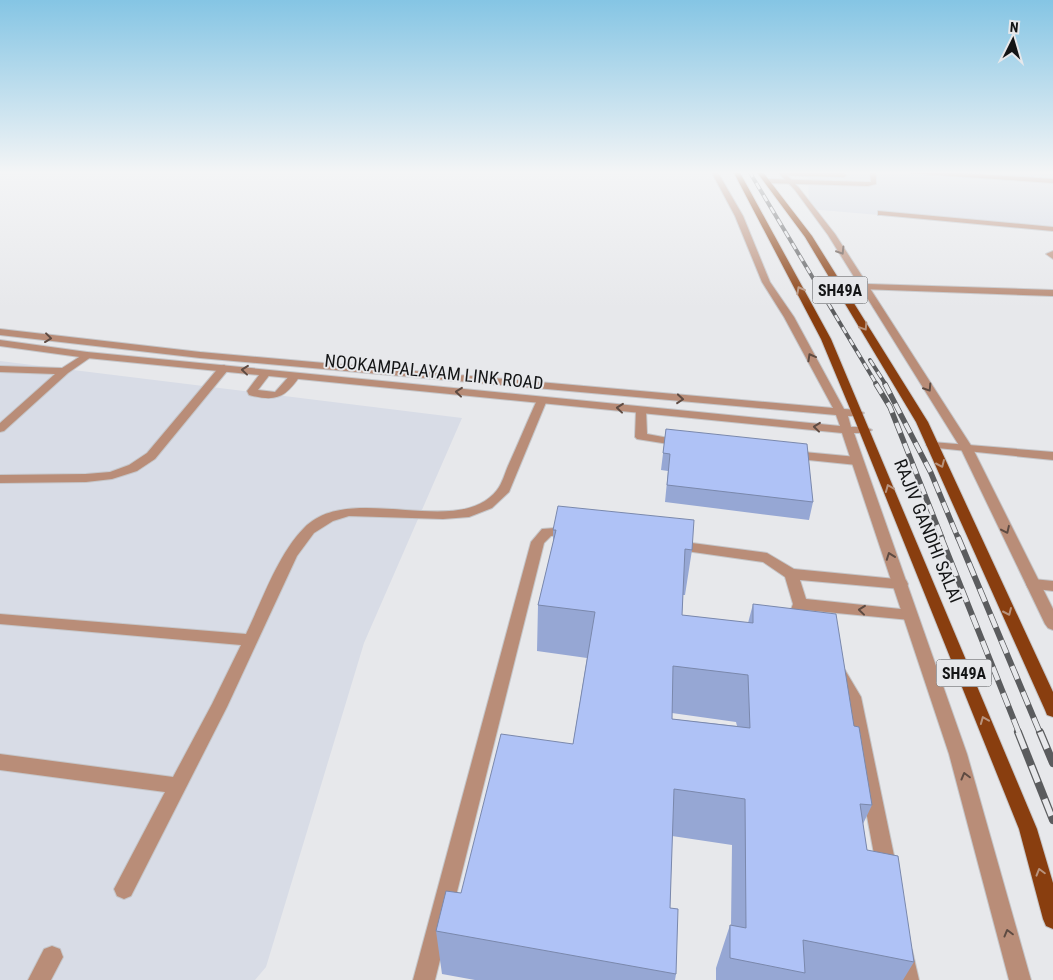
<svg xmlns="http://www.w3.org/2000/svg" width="1053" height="980" font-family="'Roboto Condensed',sans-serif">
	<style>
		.built { fill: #d8dce6 }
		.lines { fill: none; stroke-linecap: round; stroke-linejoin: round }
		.service-casing { stroke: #c5c6c9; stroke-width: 2 }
		.minor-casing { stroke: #c5c6c9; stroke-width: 2 }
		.tertiary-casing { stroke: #c5c6c9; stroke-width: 2 }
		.primary-casing { stroke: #c5c6c9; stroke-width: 2 }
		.service { fill: #b98d78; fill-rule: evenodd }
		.minor { fill: #b98d78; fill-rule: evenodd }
		.tertiary { fill: #b98d78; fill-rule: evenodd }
		.primary { fill: #893e0f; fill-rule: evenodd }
		.rail-far3-casing { stroke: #5b5c5e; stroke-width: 4 }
		.rail-far2-casing { stroke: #5b5c5e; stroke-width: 5.5 }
		.rail-far1-casing { stroke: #5b5c5e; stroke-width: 6 }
		.rail-casing { stroke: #5b5c5e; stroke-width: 8 }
		.rail-far3 { stroke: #e7e8eb; stroke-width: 2.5; stroke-dasharray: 7; stroke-linecap: butt }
		.rail-far2 { stroke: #e7e8eb; stroke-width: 4; stroke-dasharray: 11; stroke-linecap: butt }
		.rail-far1 { stroke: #e7e8eb; stroke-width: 4.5; stroke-dasharray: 14; stroke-linecap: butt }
		.rail { stroke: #e7e8eb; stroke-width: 5.5; stroke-dasharray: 18; stroke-linecap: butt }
		.wall { fill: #96a7d4; fill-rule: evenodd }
		.building { fill: #afc2f6; stroke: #7a88ac; fill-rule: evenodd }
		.oneway { stroke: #5e4b42 }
		.oneway2 { stroke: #b8937d }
		.labels { text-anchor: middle; stroke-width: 4; stroke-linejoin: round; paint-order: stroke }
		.shield { fill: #e7e8eb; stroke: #535456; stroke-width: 1 }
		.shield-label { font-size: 16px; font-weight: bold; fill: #141516 }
		.street-label { font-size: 18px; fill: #141516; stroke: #e7e8eb }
	</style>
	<rect width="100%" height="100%" fill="#e7e8eb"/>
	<g class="built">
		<path d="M808 171H1053V230L809 209Z"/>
		<path d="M0 361 462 418 364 643 266 967 255 980H0Z"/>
	</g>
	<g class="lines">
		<defs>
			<g id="service">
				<path d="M870 171H876V184L868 186 767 183 764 181 767 179 868 182H871Z"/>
				<path d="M906 171H930L1053 179V183L909 173Z"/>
				<path d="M780 172 844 173 847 175 844 177 782 175 779 173Z"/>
				<path d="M878 211 1053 227V231L881 215H878Z"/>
				<path d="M224 365 229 368 228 370 155 459 137 471 112 479 86 482 0 483V475L86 474 110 472 129 465 147 453 220 366Z"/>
				<path d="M266 370 271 373 258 390 275 392 291 374 295 373 300 376C285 398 276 402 249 395L247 391 262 371Z"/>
				<path d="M1033 579 1053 581V591L1028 588 1026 584 1028 580Z"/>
				<path d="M52 946 60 949 63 957 51 980H28L44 949Z"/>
			</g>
			<g id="minor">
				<path d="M1053 251V259L1046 254Z"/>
				<path d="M837 283 1053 290V296L834 288V284Z"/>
				<path d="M87 352 92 355 91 357 68 373 4 431 0 432V423L55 374 0 372V366L62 368Z"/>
				<path d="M542 397 547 400 509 492 492 508 469 517 443 519 349 516 333 521 314 533 297 556 227 707 131 896 124 899 117 896 114 889 165 792 0 770V754L173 777 212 704 241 645 0 624V614L246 634C262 601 278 554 304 528 350 480 458 540 497 490 502 484 505 473 508 466 518 444 527 422 537 400Z"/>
				<path d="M641 407 646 410 647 434 685 441 687 443 685 445 681 446 637 439 635 437 636 410Z"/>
				<path d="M932 442 1053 452V460L928 447 926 445 928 443Z"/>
				<path d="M793 451 857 457 863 461 857 465 789 458 787 455Z"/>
				<path d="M568 527 573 528 575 531 573 534 551 536 544 543 435 980H413L531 542 542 529Z"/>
				<path d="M677 541 767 553 794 569 906 580 908 584 906 588 901 589 800 580 806 599 910 610 915 611 917 615 915 619 910 620 805 610 812 622 810 626C800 629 795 621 790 612L793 604 785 577 763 562 672 549 670 546 672 543Z"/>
				<path d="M839 668 845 670 861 697 897 870 894 877 887 880 880 877 877 870 845 698 831 674 833 670Z"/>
				<path d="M904 947 912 950 919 980H897L893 958 896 950Z"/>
			</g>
			<g id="tertiary">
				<path d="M711 171H717L743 216 770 282 794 317 844 409 858 410 864 413 858 416H848L851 427H866L872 430 866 433H854L967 754 1031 980H1009L949 754 842 433 87 358 0 346V340L87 352 840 426 836 415 200 358 0 335V329L200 352 833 408 784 317 762 282 735 216Z"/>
				<path d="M777 171H783L799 188 835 234 972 447 1053 609V630L1048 628 1045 624 960 447 828 235 795 190Z"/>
			</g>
			<g id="primary">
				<path d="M733 171H739L831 339 1037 829 1053 883V929L1046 926 1043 919 1019 829 856 423 821 339Z"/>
				<path d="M756 171H762L812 236 928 422 1053 692V717L1047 715 1045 710 916 422 805 237Z"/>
			</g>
		</defs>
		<use href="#service" class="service-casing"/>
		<use href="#minor" class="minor-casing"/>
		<use href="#tertiary" class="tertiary-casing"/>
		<use href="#primary" class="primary-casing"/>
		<use href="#service" class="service"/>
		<use href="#minor" class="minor"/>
		<use href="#tertiary" class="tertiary"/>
		<use href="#primary" class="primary"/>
		<defs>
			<g id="rail-far3">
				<path d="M749 171 877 385"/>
				<path d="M870 360 886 385"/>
			</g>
			<g id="rail-far2">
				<path d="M876 384 890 407 942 538"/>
				<path d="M885 384 931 473 958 538"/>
			</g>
			<g id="rail-far1">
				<path d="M941 537 1019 733"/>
				<path d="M958 537 1040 733"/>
			</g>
			<g id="rail">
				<path d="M1018 732 1053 820"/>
				<path d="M1040 732 1053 763"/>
			</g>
		</defs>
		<use href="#rail-far3" class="rail-far3-casing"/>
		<use href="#rail-far2" class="rail-far2-casing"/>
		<use href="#rail-far1" class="rail-far1-casing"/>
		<use href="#rail" class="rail-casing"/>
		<use href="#rail-far3" class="rail-far3"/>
		<use href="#rail-far2" class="rail-far2"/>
		<use href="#rail-far1" class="rail-far1"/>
		<use href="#rail" class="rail"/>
	</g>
	<g class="wall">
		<path d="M666 429 813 502 809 520 665 502 668 471 661 470Z"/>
		<path d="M553 530 692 550 685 595H683L682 615 748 623 753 604 854 726 872 805 863 824 867 850 914 962 903 980H716V968L730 925 731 926 732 845 672 836 670 908 676 974 675 980H475L442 974 436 931 461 893 573 744 587 658 537 651 538 605 553 543ZM672 713 736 722 737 726 672 719Z"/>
	</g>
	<g class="building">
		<path d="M666 429 807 444 813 502 667 485 670 454 663 453Z"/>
		<path d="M558 506 694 520 692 550 685 549 682 615 753 623V604L836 614 854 726 859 727 872 805 860 804 867 850 898 856 914 962 803 940 805 973 730 958V925L746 928 745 799 674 789 670 908 678 909 676 974 436 931 446 891 461 893 501 734 573 744 595 612 538 605 556 530H553ZM673 666 748 675 750 728 672 719Z"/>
	</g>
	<defs><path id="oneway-chevron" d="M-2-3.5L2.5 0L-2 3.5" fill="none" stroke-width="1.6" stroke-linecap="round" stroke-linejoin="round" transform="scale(1.25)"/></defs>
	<g class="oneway">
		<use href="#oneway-chevron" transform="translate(841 251) rotate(58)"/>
		<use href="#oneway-chevron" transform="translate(48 338) rotate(7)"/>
		<use href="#oneway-chevron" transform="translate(811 357) rotate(-119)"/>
		<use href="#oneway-chevron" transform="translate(245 370) rotate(-174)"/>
		<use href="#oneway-chevron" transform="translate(928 388) rotate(57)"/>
		<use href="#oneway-chevron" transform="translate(459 392) rotate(-174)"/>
		<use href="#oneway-chevron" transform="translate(680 399) rotate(5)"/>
		<use href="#oneway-chevron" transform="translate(620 408) rotate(-174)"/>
		<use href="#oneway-chevron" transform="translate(817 427) rotate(-174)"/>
		<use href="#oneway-chevron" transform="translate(1006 530) rotate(65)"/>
		<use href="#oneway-chevron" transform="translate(890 556) rotate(-110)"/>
		<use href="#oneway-chevron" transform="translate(862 610) rotate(-174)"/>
		<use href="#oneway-chevron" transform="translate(965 776) rotate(-105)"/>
		<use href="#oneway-chevron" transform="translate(1008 933) rotate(-105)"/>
	</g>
	<g class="oneway2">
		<use href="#oneway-chevron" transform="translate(800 290) rotate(-118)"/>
		<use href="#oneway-chevron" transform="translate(864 327) rotate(57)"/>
		<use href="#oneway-chevron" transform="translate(941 464) rotate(66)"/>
		<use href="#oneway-chevron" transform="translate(889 488) rotate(-112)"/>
		<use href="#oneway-chevron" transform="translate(1008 612) rotate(66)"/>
		<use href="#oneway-chevron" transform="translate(984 720) rotate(-112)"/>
		<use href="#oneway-chevron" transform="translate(1040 872) rotate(-106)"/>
	</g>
	<linearGradient id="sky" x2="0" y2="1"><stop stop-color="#85c5e4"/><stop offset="0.56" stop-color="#f4f5f6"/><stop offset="1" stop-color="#f4f5f6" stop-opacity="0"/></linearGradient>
	<rect width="1053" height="308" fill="url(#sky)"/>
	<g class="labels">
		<g class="shield">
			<rect x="812.5" y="276.5" width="55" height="27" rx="4"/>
			<rect x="936.5" y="659.5" width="55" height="27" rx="4"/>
		</g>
		<g class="shield-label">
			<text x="840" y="296">SH49A</text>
			<text x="964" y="679">SH49A</text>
		</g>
		<g class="street-label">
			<text transform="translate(434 372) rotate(6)" y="6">NOOKAMPALAYAM LINK ROAD</text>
			<text transform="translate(928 531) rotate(68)" y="6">RAJIV GANDHI SALAI</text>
		</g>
	</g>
	<g transform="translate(1013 40) rotate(5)" stroke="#e7e8eb" stroke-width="4" paint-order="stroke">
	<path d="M0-4L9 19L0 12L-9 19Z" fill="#141516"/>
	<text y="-8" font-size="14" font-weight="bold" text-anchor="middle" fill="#141516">N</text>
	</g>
</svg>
